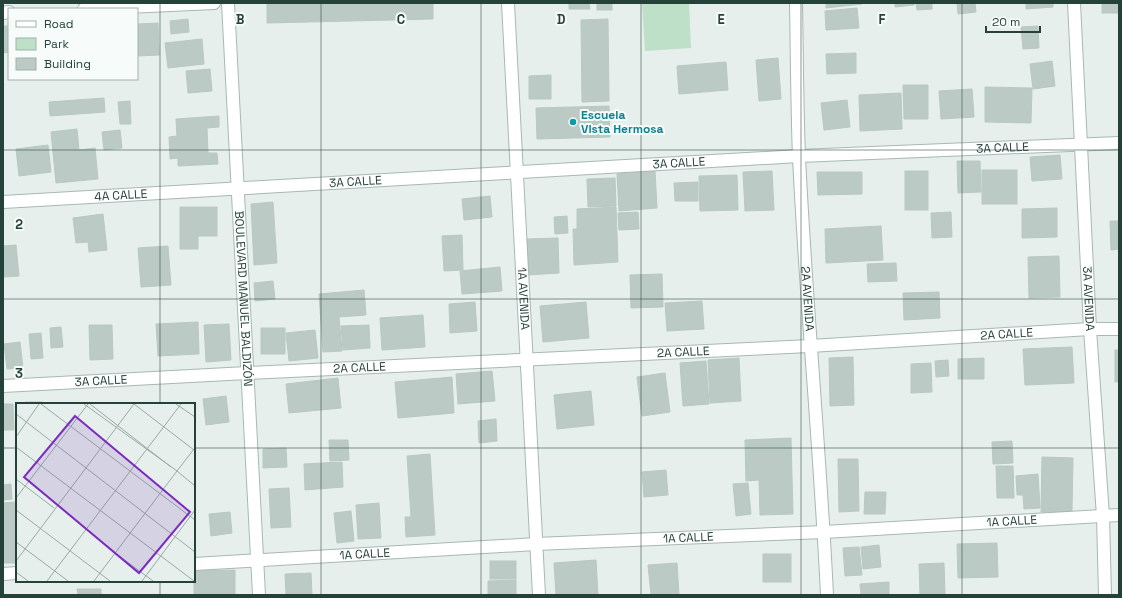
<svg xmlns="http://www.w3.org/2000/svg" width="1122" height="598" font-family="'Space Grotesk',sans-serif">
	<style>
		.green { fill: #bfe0c8 }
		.building { fill: #bbcac4; stroke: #b8c9c2 }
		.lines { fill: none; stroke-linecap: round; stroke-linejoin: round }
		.street-casing { stroke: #a8b8b2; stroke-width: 14 }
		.secondary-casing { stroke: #a4bbb3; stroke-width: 14 }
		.street { stroke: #fff; stroke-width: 12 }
		.secondary { stroke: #fff; stroke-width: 12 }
		.grid { fill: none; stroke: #24423a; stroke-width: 1; stroke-opacity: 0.55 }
		.culture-dot { fill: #0f9aa8; stroke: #f7fbf9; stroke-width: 1.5 }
		.labels { text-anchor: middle; stroke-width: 4; stroke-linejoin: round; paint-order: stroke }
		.culture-label { font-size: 12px; font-weight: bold; fill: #0d838f; stroke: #f7fbf9; text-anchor: start }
		.street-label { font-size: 12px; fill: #24423a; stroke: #f7fbf9 }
		.inset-road { fill: none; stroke: #98aaa4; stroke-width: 1 }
		.view { fill: #7b2cbf; fill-opacity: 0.15; stroke: #7b2cbf; stroke-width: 2 }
		.inset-edge { fill: none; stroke: #24423a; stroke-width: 2 }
		.grid-label { font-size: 13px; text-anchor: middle; font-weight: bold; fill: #24423a; stroke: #f7fbf9; stroke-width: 4; stroke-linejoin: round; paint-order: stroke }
	</style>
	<rect width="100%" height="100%" fill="#e6efeb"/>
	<path class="green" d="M642 3H689L691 48 645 51Z"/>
	<g class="building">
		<path d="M267 3H433V19L267 23Z"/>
		<path d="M569 3H589L590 9H569Z"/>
		<rect x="597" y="3" width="15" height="7"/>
		<path d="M826 3H862V4L826 8Z"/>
		<path d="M895 3H914V5L895 7Z"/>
		<path d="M916 3H932V9L917 10Z"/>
		<path d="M957 3H975L976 12 958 14Z"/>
		<path d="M1026 3H1053V7L1026 9Z"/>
		<rect x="1102" y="3" width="17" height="10"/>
		<path d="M857 8 859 28 826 30 825 11Z"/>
		<path d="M188 19 189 32 171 34 170 21Z"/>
		<path d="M608 19 609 101 582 102 581 20Z"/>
		<path d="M158 23 159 55 137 56V24Z"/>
		<path d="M3 26H9V52L3 53Z"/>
		<path d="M1038 26 1039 48 1023 49 1021 27Z"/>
		<path d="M202 39 204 64 168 68 165 43Z"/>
		<path d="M856 53V73L827 74 826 54Z"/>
		<path d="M778 58 781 99 759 101 756 60Z"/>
		<path d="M1052 61 1055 86 1033 89 1030 64Z"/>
		<path d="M726 62 728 90 679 94 677 66Z"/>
		<path d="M210 69 212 91 188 93 186 71Z"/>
		<path d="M551 75V99H529V76Z"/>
		<path d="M903 85H928V119H904Z"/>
		<path d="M985 87 1032 88 1031 123 985 122Z"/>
		<path d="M972 89 974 117 941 119 939 91Z"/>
		<path d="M901 93 902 129 860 131 859 95Z"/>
		<path d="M104 98 105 112 50 116 49 102Z"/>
		<path d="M847 100 850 127 824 130 821 103Z"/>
		<path d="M130 101 131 124H120L118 102Z"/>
		<path d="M609 106 610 137 537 139 536 108Z"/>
		<path d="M219 116V127L207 128 208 153H217L218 164 178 166V158L170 159 169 137 177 136 176 119Z"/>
		<path d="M77 129 79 150 95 148 98 179 56 183 51 132Z"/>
		<path d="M120 130 122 148 104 150 102 132Z"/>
		<path d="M48 145 51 172 19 176 16 149Z"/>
		<path d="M1060 155 1062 179 1032 181 1030 157Z"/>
		<path d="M957 161H980L981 192 958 193Z"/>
		<rect x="982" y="170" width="35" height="34"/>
		<path d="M655 171 657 208 619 211 617 174Z"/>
		<path d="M772 171 774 210 745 211 743 172Z"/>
		<rect x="905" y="171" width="23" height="39"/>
		<path d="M817 172H862V194L818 195Z"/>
		<path d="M737 175 738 210 700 211 699 176Z"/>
		<path d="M615 178 616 206 588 207 587 179Z"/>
		<path d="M698 182V201H675L674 183Z"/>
		<path d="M490 196 492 217 464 220 462 199Z"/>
		<path d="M273 202 277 263 254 265 251 204Z"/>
		<path d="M180 207H217V236H198V249H180Z"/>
		<path d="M616 207 618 262 574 265 573 229H577V209Z"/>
		<path d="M1057 208V237L1022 238V209Z"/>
		<path d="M638 212 639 229 619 230 618 213Z"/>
		<path d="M951 212 952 237 932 238 931 213Z"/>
		<path d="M103 214 107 250 89 252 88 242 76 243 73 218Z"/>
		<path d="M567 216 568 233 555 234 554 217Z"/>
		<path d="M1110 221H1119V249L1111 250Z"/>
		<path d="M881 226 883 260 826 263 825 229Z"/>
		<path d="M462 235 463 270 444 271 442 236Z"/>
		<path d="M558 238 559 273 528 275 527 239Z"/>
		<path d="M16 245 19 276 3 277V246Z"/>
		<path d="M168 246 171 285 141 287 138 248Z"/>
		<path d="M1059 256 1060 297 1029 298 1028 257Z"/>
		<path d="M896 263 897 281 868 282 867 264Z"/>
		<path d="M500 267 502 291 462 294 460 271Z"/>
		<path d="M662 274 663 307 631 308 630 275Z"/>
		<path d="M273 281 275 299 255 301 254 283Z"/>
		<path d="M364 290 366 315 339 317 342 351 323 352 319 294Z"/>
		<path d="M939 292 940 318 904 320 903 293Z"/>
		<path d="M702 301 704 329 667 331 665 303Z"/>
		<path d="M475 302 477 331 450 333 449 304Z"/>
		<path d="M586 302 589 338 543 342 540 306Z"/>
		<path d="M423 315 425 347 382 350 380 318Z"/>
		<path d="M198 322 199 354 158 356 156 324Z"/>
		<path d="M229 324 231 360 206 362 204 325Z"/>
		<path d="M89 325H112L113 359 90 360Z"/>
		<path d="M369 325 370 348 343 350 341 326Z"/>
		<path d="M61 327 63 347 51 348 50 328Z"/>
		<rect x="261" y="328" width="24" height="26"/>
		<path d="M315 330 318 358 289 361 286 333Z"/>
		<path d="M41 333 43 358 31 359 29 334Z"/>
		<path d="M20 342 23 368 7 369 4 344Z"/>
		<path d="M1072 347 1074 383 1025 385 1023 349Z"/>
		<rect x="1115" y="350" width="4" height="32"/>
		<path d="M853 357 854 405 830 406 829 358Z"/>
		<path d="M739 358 741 401 710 403 708 360Z"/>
		<path d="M984 358V379H958V359Z"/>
		<path d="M948 360 949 376 936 377 935 361Z"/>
		<path d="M706 361 709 404 683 406 680 363Z"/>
		<path d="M931 363 932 392 911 393V364Z"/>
		<path d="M492 371 495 401 458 404 456 374Z"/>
		<path d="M665 373 670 412 642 416 637 377Z"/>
		<path d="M452 377 454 413 398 418 395 382Z"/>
		<path d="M338 378 341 408 289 413 286 384Z"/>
		<path d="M591 391 594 425 557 429 554 395Z"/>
		<path d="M226 396 229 422 206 425 203 399Z"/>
		<path d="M25 402H43L44 404H25Z"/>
		<path d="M3 404H13L14 430H3Z"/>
		<path d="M496 419 497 441 479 443 478 421Z"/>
		<path d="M791 438 793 514 760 515 759 480 746 481 745 440Z"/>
		<path d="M329 440H348L349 460 330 461Z"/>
		<path d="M1012 441 1013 463 993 464 992 442Z"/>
		<path d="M286 448 287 467 263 468V449Z"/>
		<path d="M430 454 435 535 406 537 405 517H411L407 456Z"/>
		<path d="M1042 457 1073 458 1072 512H1041Z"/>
		<path d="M838 459H858L859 511 839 512Z"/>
		<path d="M342 462 343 487 305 490 304 464Z"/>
		<path d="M996 466H1013L1014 498H997Z"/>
		<path d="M666 470 668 495 644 497 642 472Z"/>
		<path d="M1038 474 1040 508 1024 509 1023 495H1017L1016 476Z"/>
		<path d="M748 483 751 514 736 516 733 484Z"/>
		<path d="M11 484 12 499 3 500V485Z"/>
		<path d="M289 488 291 527 271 528 269 489Z"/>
		<path d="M865 492H886L885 514H864Z"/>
		<path d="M16 502 17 563H3V503Z"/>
		<path d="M379 503 381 538 358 539 356 505Z"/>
		<path d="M351 511 354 541 337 543 334 513Z"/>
		<path d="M230 512 232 533 211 536 209 514Z"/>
		<path d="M997 543 998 577 958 578 957 544Z"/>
		<path d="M879 545 881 567 863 569 861 547Z"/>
		<path d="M859 547 862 575 845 576 843 548Z"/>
		<rect x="763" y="554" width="28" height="28"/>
		<path d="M596 560 598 595H556L554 563Z"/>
		<rect x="490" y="561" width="26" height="18"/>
		<path d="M677 563 679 595H651L648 565Z"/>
		<path d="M944 563 945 595H920L919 564Z"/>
		<path d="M235 570V595H194V571Z"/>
		<path d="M311 573 312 595H286L285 574Z"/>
		<path d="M516 580V595H488V581Z"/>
		<path d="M889 582V595H861L860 584Z"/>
		<path d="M77 589H101V595H78Z"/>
	</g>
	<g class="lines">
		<defs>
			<g id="street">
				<path id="s1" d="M508 3 539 595"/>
				<path id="s2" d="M796 3C797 54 797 106 799 157 806 303 820 449 827 595"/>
				<path id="s3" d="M1074 3 1090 329 1103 516 1105 595"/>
				<path d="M84 9 214 3"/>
				<path d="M3 13 9 12"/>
				<path id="s4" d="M3 202 799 156 1119 143"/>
				<path id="s5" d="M3 386 247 373 810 346 1090 329H1119"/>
				<path id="s6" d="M194 564 536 544 824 532 1119 515"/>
				<path d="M3 574 17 573"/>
			</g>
			<g id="secondary">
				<path id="s7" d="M228 3 259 595"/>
			</g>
		</defs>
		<use href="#street" class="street-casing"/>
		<use href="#secondary" class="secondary-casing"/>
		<use href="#street" class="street"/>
		<use href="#secondary" class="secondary"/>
	</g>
	<path class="grid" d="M160 3V404M321 3V595M481 3V595M641 3V595M801 3V595M962 3V595M3 150H1119M3 299H1119M3 448H17M194 448H1119M160 581V595"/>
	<circle class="culture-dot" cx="573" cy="122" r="4"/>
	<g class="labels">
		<g class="culture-label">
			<text x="581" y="119">Escuela<tspan x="581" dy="14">Vista Hermosa</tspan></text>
		</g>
		<g class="street-label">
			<text dy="4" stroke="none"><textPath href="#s4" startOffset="1001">3A CALLE</textPath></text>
			<text dy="4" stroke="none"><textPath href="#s4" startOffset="677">3A CALLE</textPath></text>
			<text dy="4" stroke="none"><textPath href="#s4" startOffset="353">3A CALLE</textPath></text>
			<text dy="4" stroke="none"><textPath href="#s4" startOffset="118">4A CALLE</textPath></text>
			<text dy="4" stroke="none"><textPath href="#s7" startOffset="296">BOULEVARD MANUEL BALDIZÓN</textPath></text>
			<text dy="4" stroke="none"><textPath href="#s1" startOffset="296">1A AVENIDA</textPath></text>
			<text dy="4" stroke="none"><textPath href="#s2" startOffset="296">2A AVENIDA</textPath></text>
			<text dy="4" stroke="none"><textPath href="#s3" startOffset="296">3A AVENIDA</textPath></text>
			<text dy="4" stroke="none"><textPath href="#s5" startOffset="1005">2A CALLE</textPath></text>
			<text dy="4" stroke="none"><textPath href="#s5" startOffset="681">2A CALLE</textPath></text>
			<text dy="4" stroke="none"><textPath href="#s5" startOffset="357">2A CALLE</textPath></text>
			<text dy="4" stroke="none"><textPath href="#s5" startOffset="98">3A CALLE</textPath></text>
			<text dy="4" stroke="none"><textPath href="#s6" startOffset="819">1A CALLE</textPath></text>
			<text dy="4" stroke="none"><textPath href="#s6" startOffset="495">1A CALLE</textPath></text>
			<text dy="4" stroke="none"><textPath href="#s6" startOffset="171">1A CALLE</textPath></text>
		</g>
	</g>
	<g transform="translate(16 403)">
		<rect width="179" height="179" fill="#e6efeb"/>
		<path class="inset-road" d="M25 1 179 117M68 1 161 68M74 1 155 64M118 1 178 47M160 1 179 14M0 11 179 149M0 34 23 1M0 44 178 178M161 68 178 46M0 76 38 105M0 95 72 1M0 107 94 178M0 139 52 178M99 150 137 178M0 158 118 1M0 169 12 178M31 178 165 1M78 178 161 68 179 83M126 178 179 107"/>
		<path class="view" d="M59 13 174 109 123 170 8 74Z"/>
		<rect width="179" height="179" class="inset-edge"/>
	</g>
	<g class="grid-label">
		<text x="240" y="24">B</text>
		<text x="401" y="24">C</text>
		<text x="561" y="24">D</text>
		<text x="721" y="24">E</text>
		<text x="882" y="24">F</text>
		<text x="19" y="229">2</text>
		<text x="19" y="378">3</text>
	</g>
	<rect width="1122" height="598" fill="none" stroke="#24423a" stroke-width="8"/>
	<rect x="8" y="8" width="130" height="72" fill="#f7fbf9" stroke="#a3b1ad"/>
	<rect x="16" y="21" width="20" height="6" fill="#ffffff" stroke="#a3b1ad"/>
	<text x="44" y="28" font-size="12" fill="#24423a">Road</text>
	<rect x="16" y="38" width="20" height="12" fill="#bfe0c8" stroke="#a3b1ad"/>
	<text x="44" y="48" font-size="12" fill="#24423a">Park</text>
	<rect x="16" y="58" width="20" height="12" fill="#bbcac4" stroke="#a3b1ad"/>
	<text x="44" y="68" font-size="12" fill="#24423a">Building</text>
	<path d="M986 26v6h54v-6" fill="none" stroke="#24423a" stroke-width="2"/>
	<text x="992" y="26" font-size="12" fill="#24423a" stroke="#f7fbf9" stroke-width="3" paint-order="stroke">20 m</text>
</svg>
